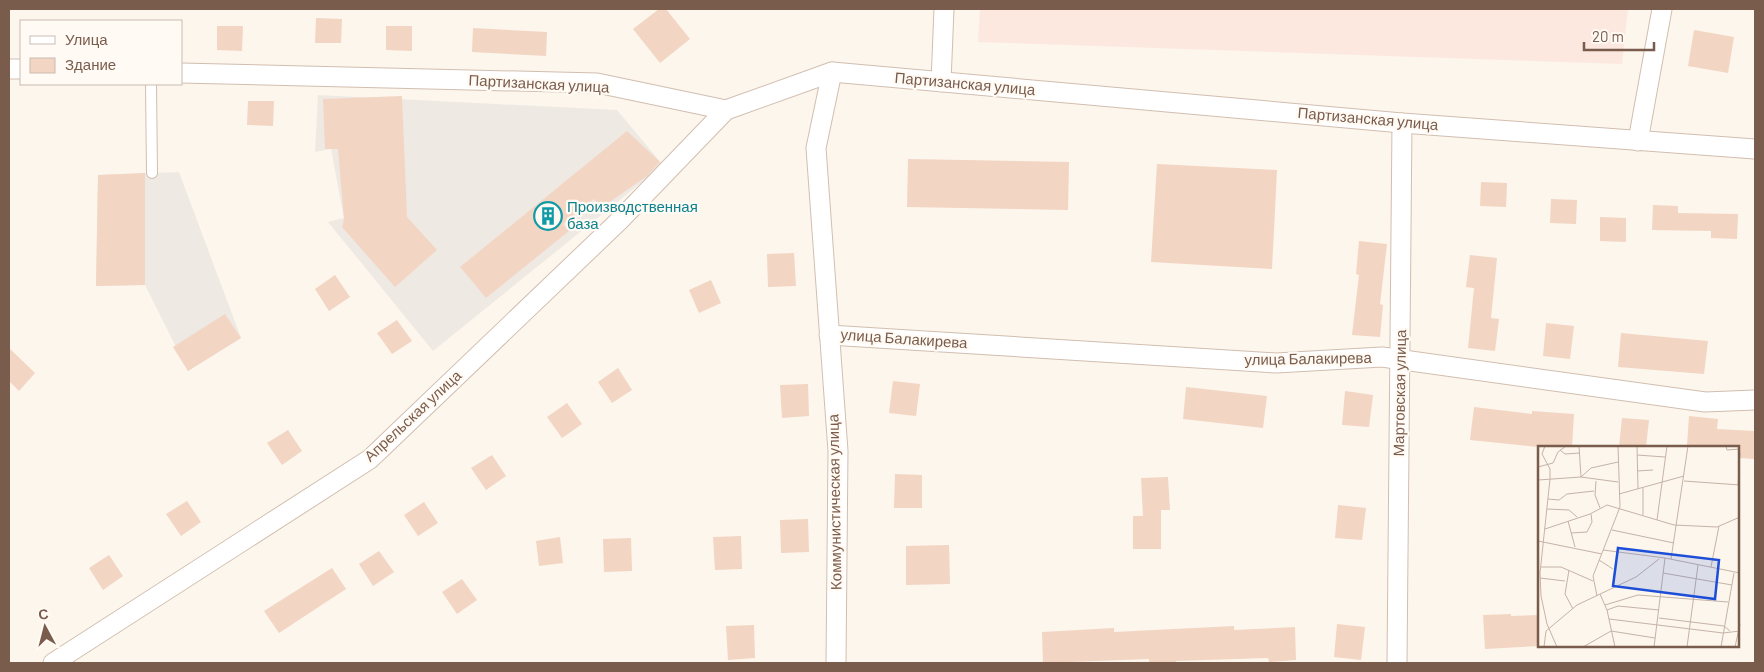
<svg xmlns="http://www.w3.org/2000/svg" width="1764" height="672" font-family="Barlow,sans-serif">
	<style>
		.commercial { fill: #fde8e0 }
		.industrial { fill: #efe9e4 }
		.building { fill: #f3d5c3 }
		.lines { fill: none; stroke-linecap: round; stroke-linejoin: round }
		.service-casing { stroke: #d1beb0; stroke-width: 12 }
		.minor-casing { stroke: #d1beb0; stroke-width: 21 }
		.service { stroke: #fff; stroke-width: 10 }
		.minor { stroke: #fff; stroke-width: 19 }
		.labels { text-anchor: middle; stroke-width: 4.5; stroke-linejoin: round; paint-order: stroke }
		.street-label { font-size: 15px; fill: #7a5c4d; stroke: #fffaf3 }
		.culture-label { font-size: 15px; fill: #0d838f; stroke: #fffaf3; text-anchor: start }
		.inset-road { fill: none; stroke: #c5b3a7; stroke-width: 1 }
		.view { fill: #1d4ed8; fill-opacity: 0.15; stroke: #1d4ed8; stroke-width: 2.5 }
		.inset-edge { fill: none; stroke: #7a5c4d; stroke-width: 2.5 }
	</style>
	<rect width="100%" height="100%" fill="#fdf6ec"/>
	<path class="commercial" d="M980 9H1628L1622 64 978 42Z"/>
	<g class="industrial">
		<path d="M318 95 617 110 663 165 433 351 328 222 344 218 331 149 315 152Z"/>
		<path d="M179 172 241 338 188 371 145 285 96 286 98 175Z"/>
	</g>
	<g class="building">
		<path d="M659 9H666L690 39 660 63 633 29Z"/>
		<path d="M316 18 342 19 341 43H315Z"/>
		<path d="M217 26H243L242 51 217 50Z"/>
		<path d="M386 26H412V51L386 50Z"/>
		<path d="M473 28 547 32 546 56 472 52Z"/>
		<path d="M1694 30 1734 37 1728 73 1688 66Z"/>
		<path d="M402 96 407 217 437 250 395 287 342 227 344 219 338 149H325L323 99Z"/>
		<path d="M248 101H274L273 126 247 125Z"/>
		<path d="M627 131 660 162 647 176 601 208 594 199 563 224 569 231 486 298 460 267Z"/>
		<path d="M908 159 1069 162 1068 210 907 207Z"/>
		<path d="M1157 164 1277 170 1272 269 1151 262Z"/>
		<path d="M145 173V285L96 286 98 175Z"/>
		<path d="M1481 182 1507 183 1506 207 1480 206Z"/>
		<path d="M1551 199 1577 200 1576 224 1550 223Z"/>
		<path d="M1653 205 1678 206V213L1738 214 1737 239 1711 238V231L1652 230Z"/>
		<path d="M1600 217 1626 218V242L1600 241Z"/>
		<path d="M1359 241 1387 244 1380 304 1383 305 1380 337 1352 335 1359 275 1356 274Z"/>
		<path d="M794 253 796 286 768 287 767 254Z"/>
		<path d="M1470 255 1497 258 1491 318 1499 319 1495 351 1468 348 1474 288 1466 287Z"/>
		<path d="M335 275 350 297 329 311 315 289Z"/>
		<path d="M711 280 721 303 699 313 689 290Z"/>
		<path d="M225 314 241 338 188 371 173 347Z"/>
		<path d="M397 320 412 341 392 354 377 333Z"/>
		<path d="M1546 323 1574 326 1570 359 1543 356Z"/>
		<path d="M1621 333 1708 341 1704 374 1618 367Z"/>
		<path d="M9 348 35 373 19 391 9 381Z"/>
		<path d="M618 368 632 390 612 403 598 382Z"/>
		<path d="M893 381 920 384 916 416 889 413Z"/>
		<path d="M808 384 809 416 782 418 780 385Z"/>
		<path d="M1186 387 1267 396 1263 428 1183 419Z"/>
		<path d="M1345 391 1373 395 1369 427 1342 425Z"/>
		<path d="M567 403 582 424 562 438 547 417Z"/>
		<path d="M1474 407 1532 414V411L1574 414 1572 447H1538L1470 440Z"/>
		<path d="M1689 416 1718 419 1717 429 1755 431V459L1738 458V447L1687 445Z"/>
		<path d="M1622 418 1649 420 1646 447H1619Z"/>
		<path d="M288 430 302 451 282 465 267 443Z"/>
		<path d="M492 455 506 476 486 490 471 468Z"/>
		<path d="M895 474 922 475V508H894Z"/>
		<path d="M1168 477 1170 510H1161V549H1133V516H1143L1141 478Z"/>
		<path d="M187 501 201 522 181 536 166 514Z"/>
		<path d="M424 502 438 523 418 536 404 515Z"/>
		<path d="M1338 505 1366 508 1362 540 1335 538Z"/>
		<path d="M808 519 809 552 781 553 780 520Z"/>
		<path d="M741 536 742 569 715 570 713 537Z"/>
		<path d="M560 537 563 563 539 566 536 541Z"/>
		<path d="M631 538 632 571 604 572 603 539Z"/>
		<path d="M949 545 950 584 906 585V546Z"/>
		<path d="M379 551 394 572 373 586 359 564Z"/>
		<path d="M109 555 123 576 103 590 89 568Z"/>
		<path d="M332 568 346 589 279 633 264 611Z"/>
		<path d="M462 579 477 600 457 614 442 592Z"/>
		<path d="M1511 614V616L1539 615V646L1485 649 1483 615Z"/>
		<path d="M1337 624 1365 627 1361 660 1334 657Z"/>
		<path d="M754 625 755 658 728 660 726 626Z"/>
		<path d="M1234 626V630L1295 627 1296 660 1269 662 1268 658 1176 661V663H1149V659L1043 663 1042 632 1114 628V632Z"/>
	</g>
	<g class="lines">
		<defs>
			<path id="service" d="M151 84 152 173"/>
			<g id="minor">
				<path d="M9 69H21"/>
				<path d="M832 72 816 148 838 451 836 663"/>
				<path d="M181 73 597 83 726 110 832 72 1402 123 1755 149"/>
				<path d="M941 82 944 9"/>
				<path d="M1638 141 1662 9"/>
				<path d="M829 335 1276 363 1382 357 1705 402 1755 400"/>
				<path d="M53 663 370 459 620 220 726 110"/>
				<path d="M1397 663 1402 123"/>
			</g>
		</defs>
		<use href="#service" class="service-casing"/>
		<use href="#minor" class="minor-casing"/>
		<use href="#service" class="service"/>
		<use href="#minor" class="minor"/>
	</g>
	<defs>
		<symbol id="building-ring" viewBox="-11 -11 22 22"><circle r="9.5" fill="#fffaf3" stroke="#0f9aa8" stroke-width="1.5"/><path d="M-4-6H4V6H1V3H-1V6H-4ZM-2.5-4.3h1.7v1.8h-1.7ZM.8-4.3h1.7v1.8H.8ZM-2.5-1h1.7V.8h-1.7ZM.8-1h1.7V.8H.8Z" fill="#0f9aa8"/></symbol>
	</defs>
	<g fill-rule="evenodd">
		<use href="#building-ring" x="532" y="200" width="32" height="32"/>
	</g>
	<g class="labels">
		<g class="street-label">
			<text transform="translate(539 84) rotate(3)" y="5">Партизанская улица</text>
			<text transform="translate(965 84) rotate(5)" y="5">Партизанская улица</text>
			<text transform="translate(1368 119) rotate(5)" y="5">Партизанская улица</text>
			<text transform="translate(904 339) rotate(4)" y="5">улица Балакирева</text>
			<text transform="translate(1308 359) rotate(-1)" y="5">улица Балакирева</text>
			<text transform="translate(1400 393) rotate(-89)" y="5">Мартовская улица</text>
			<text transform="translate(413 416) rotate(-43)" y="5">Апрельская улица</text>
			<text transform="translate(835 502) rotate(-91)" y="5">Коммунистическая улица</text>
		</g>
		<g class="culture-label">
			<text x="567" y="212">Производственная<tspan x="567" dy="17">база</tspan></text>
		</g>
	</g>
	<g transform="translate(1538 446)">
		<rect width="201" height="201" fill="#fdf6ec"/>
		<path class="inset-road" d="M7 0 4 8 12 23V33L2 127 3 150 9 178 19 201M41 0 43 31M99 0 100 43M188 0 189 4 202 3M22 4 27 8 42 7M99 9 127 11M0 21 15 17 20 6 28 0M99 25 115 24M43 31 53 22 80 16M0 34 43 31 80 36M58 35 57 49 62 62M146 35 202 39M200 39 202 7M81 48 146 30M10 53 21 54 29 48 56 45M9 63 31 64 39 71M105 69V42M119 74 129 0M30 75 37 101M7 83 52 68 69 59 136 79 179 81 202 71M74 84 136 97M33 87 49 86 54 76 53 68M0 95 64 108M65 104 127 112 202 127M133 113 150 0M61 114 75 123M3 121H23L55 135M173 121 181 80M31 124 27 148 35 163M125 127 194 139M2 132 27 135M62 148 69 164 77 201M59 150 55 130 82 61 80 0M67 159 100 149 190 156M69 164 80 160 121 164M121 172 186 180 192 185M71 173 185 187 202 185M6 201 8 185 39 159 98 131 121 113M45 201 73 185 117 192M116 201 127 112M149 201 160 119M183 201 196 127M197 201 202 178"/>
		<path class="view" d="M80 102 181 114 177 153 75 140Z"/>
		<rect width="201" height="201" class="inset-edge"/>
	</g>
	<rect width="1764" height="672" fill="none" stroke="#7a5c4d" stroke-width="20"/>
	<rect x="20" y="20" width="162" height="65" fill="#fffaf3" stroke="#cabbb1"/>
	<rect x="30" y="36" width="25" height="8" fill="#ffffff" stroke="#cabbb1"/>
	<text x="65" y="45" font-size="15" fill="#7a5c4d">Улица</text>
	<rect x="30" y="58" width="25" height="15" fill="#f3d5c3" stroke="#cabbb1"/>
	<text x="65" y="70" font-size="15" fill="#7a5c4d">Здание</text>
	<g transform="translate(45 627) rotate(353)" stroke="#fffaf3" stroke-width="4" paint-order="stroke">
	<path d="M0-4L9 19L0 12L-9 19Z" fill="#7a5c4d"/>
	<text y="-8" font-size="14" font-weight="bold" text-anchor="middle" fill="#7a5c4d">С</text>
	</g>
	<path d="M1584 42v8h70v-8" fill="none" stroke="#7a5c4d" stroke-width="2.5"/>
	<text x="1592" y="42" font-size="15" fill="#7a5c4d" stroke="#fffaf3" stroke-width="4" paint-order="stroke">20 m</text>
</svg>
